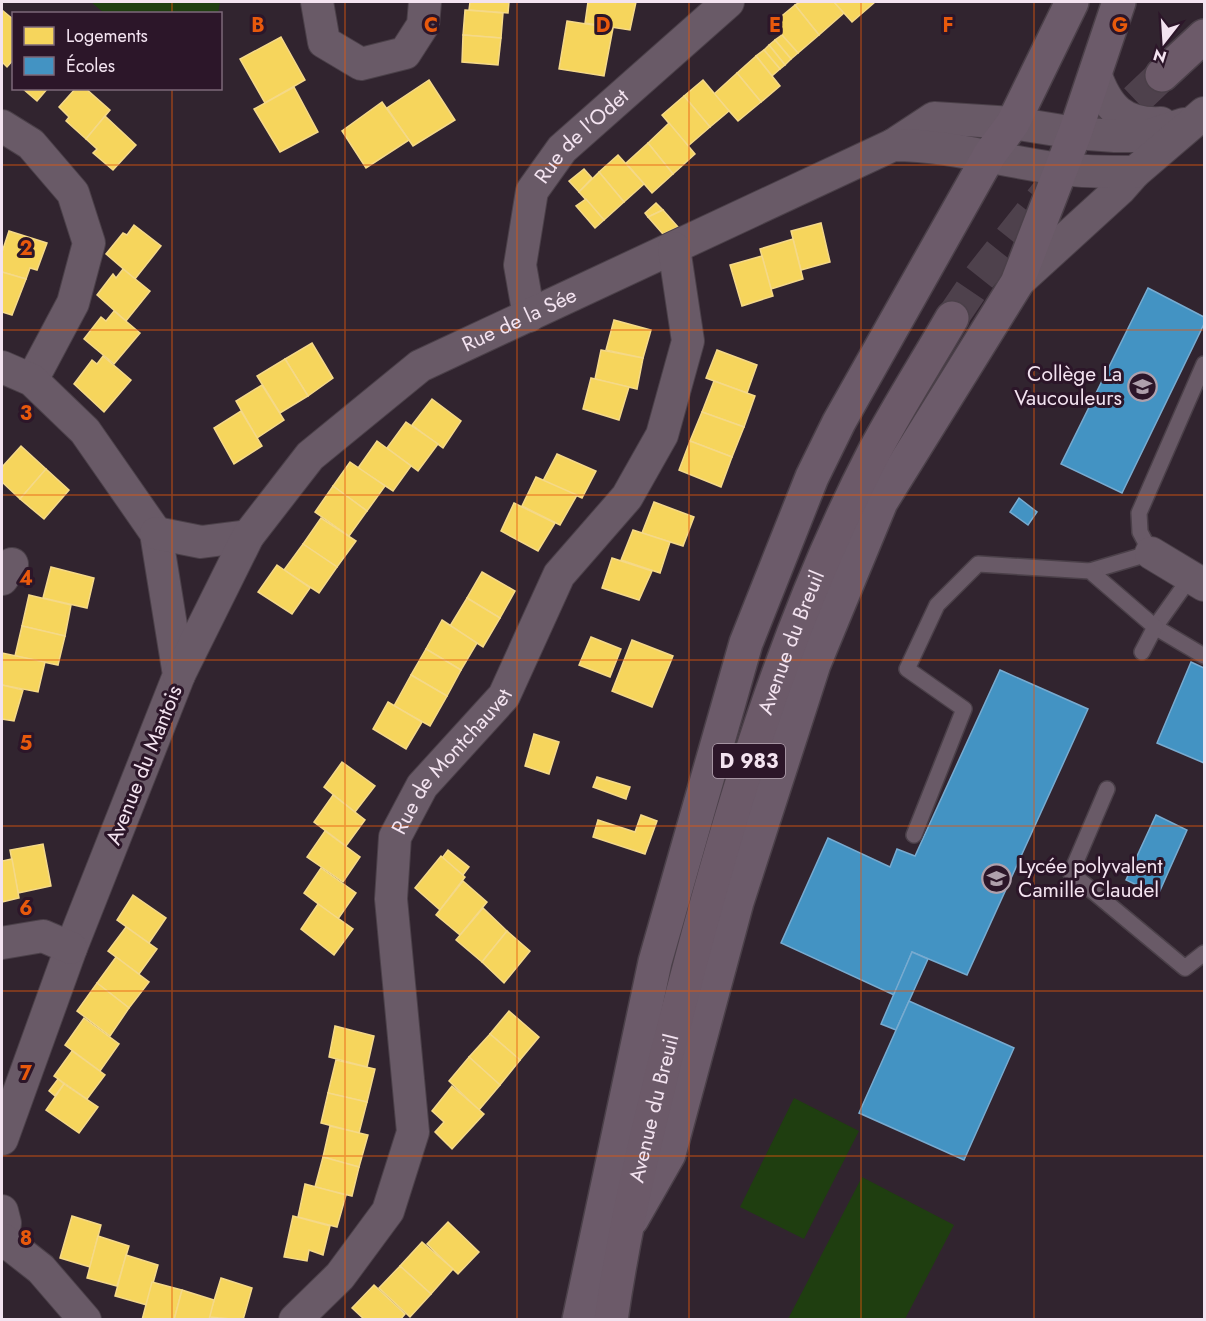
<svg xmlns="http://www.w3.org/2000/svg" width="1206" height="1321" font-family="Jost,sans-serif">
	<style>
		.green { fill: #1f3e10 }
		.homes { fill: #f6d55c; stroke: #f5d988; stroke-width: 1.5 }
		.schools { fill: #4393c3; stroke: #78abd0; stroke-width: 1.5 }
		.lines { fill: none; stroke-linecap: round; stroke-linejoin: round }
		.primary-tunnel { stroke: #4e414c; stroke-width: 33; stroke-dasharray: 33 16; stroke-linecap: butt }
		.lane-casing { stroke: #4b4049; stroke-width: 18 }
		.street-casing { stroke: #4b4049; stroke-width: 34 }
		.secondary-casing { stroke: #4b4049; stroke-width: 36 }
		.primary-casing { stroke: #4b4049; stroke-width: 36 }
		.lane { stroke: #695a67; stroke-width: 15 }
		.street { stroke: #695a67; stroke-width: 32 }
		.secondary { stroke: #6c5b6a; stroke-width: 33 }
		.primary { stroke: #6c5a69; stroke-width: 33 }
		.grid { fill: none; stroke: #e8590c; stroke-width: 1.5; stroke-opacity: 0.55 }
		.labels { text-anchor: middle; stroke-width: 6; stroke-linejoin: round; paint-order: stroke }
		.shield { fill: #2c1629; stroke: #b7a6b4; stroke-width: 1.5 }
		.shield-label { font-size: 20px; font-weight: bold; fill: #f3e3f0 }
		.street-label { font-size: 21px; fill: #f3e3f0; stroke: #2c1629 }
		.poi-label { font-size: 21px; fill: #f3e3f0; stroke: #2c1629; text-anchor: end }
		.grid-label { font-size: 20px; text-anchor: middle; font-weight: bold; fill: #e8590c; stroke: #2c1629; stroke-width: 6; stroke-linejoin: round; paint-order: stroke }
	</style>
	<rect width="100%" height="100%" fill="#31242f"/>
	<g class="green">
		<path d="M91 2H220L218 14 104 13Z"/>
		<path d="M794 1098 859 1131 804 1239 740 1207Z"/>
		<path d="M862 1177 954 1225 905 1319H788Z"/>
	</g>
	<g class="homes">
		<path d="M470 2H509L508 13 469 10Z"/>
		<path d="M588 2H636L630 30 585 23Z"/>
		<path d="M800 2H834L844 13 819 35 795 5Z"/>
		<path d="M834 2H875L852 22Z"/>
		<path d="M795 5 819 35 798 53 772 24Z"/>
		<path d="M2 10 14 20V59L7 67 2 62Z"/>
		<path d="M465 10 503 13 501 38 463 35Z"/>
		<path d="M567 21 613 28 604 76 559 69Z"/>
		<path d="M463 35 501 38 498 65 462 62Z"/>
		<path d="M782 35 798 53 791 59 775 40Z"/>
		<path d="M281 37 305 80 265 103 240 59Z"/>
		<path d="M775 40 791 59 785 65 769 45Z"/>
		<path d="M769 45 785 65 780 69 764 50Z"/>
		<path d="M764 50 780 69 772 76 756 56Z"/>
		<path d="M756 56 780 86 761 102 737 73Z"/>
		<path d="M737 73 761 102 738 121 714 94Z"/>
		<path d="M429 80 455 120 413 146 387 108Z"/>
		<path d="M703 80 729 111 710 127 684 96Z"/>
		<path d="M294 87 318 132 280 152 254 109Z"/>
		<path d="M22 88H48L37 101Z"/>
		<path d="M76 88H85L110 110 86 139 66 121 69 117 59 107Z"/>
		<path d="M684 96 710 127 688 146 662 115Z"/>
		<path d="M382 102 409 140 366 168 342 131Z"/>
		<path d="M105 116 136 145 113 170 93 153 97 149 86 139Z"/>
		<path d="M669 123 695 154 673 174 648 143Z"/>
		<path d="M648 143 673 174 652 193 626 163Z"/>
		<path d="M618 155 644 184 624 202 599 172Z"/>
		<path d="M584 169 592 178 579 192 569 181Z"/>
		<path d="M599 172 624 202 604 220 579 192Z"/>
		<path d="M586 199 604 220 595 228 576 206Z"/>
		<path d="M656 203 663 210 648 217 645 213Z"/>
		<path d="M663 210 678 227 663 234 648 217Z"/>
		<path d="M821 223 830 262 801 270 791 231Z"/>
		<path d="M134 225 161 246 135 279 106 254 123 233 127 235Z"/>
		<path d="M9 231 47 243 37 270 30 268 26 279 2 272V252Z"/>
		<path d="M793 239 803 279 771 289 760 249Z"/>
		<path d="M762 256 773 296 742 306 730 265Z"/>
		<path d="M123 269 150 291 126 321 97 295 113 274 116 278Z"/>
		<path d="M2 272 26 279 12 315 2 312Z"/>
		<path d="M114 311 140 333 114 364 84 339 101 317 106 321Z"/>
		<path d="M614 320 651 330 643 358 606 350Z"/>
		<path d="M312 343 333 378 308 396 285 359Z"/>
		<path d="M601 350 643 358 637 389 595 379Z"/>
		<path d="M717 350 757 365 747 393 706 378Z"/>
		<path d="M103 356 131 380 104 412 74 384 92 360 97 364Z"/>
		<path d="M285 359 308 396 280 413 257 376Z"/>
		<path d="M591 378 629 387 619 420 583 409Z"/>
		<path d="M714 381 755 396 744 427 702 412Z"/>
		<path d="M262 385 284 420 257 438 236 401Z"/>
		<path d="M432 399 461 421 443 448 412 425Z"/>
		<path d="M241 411 262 446 234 464 214 428Z"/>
		<path d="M702 412 744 427 732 457 690 441Z"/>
		<path d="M406 422 438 444 418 471 387 448Z"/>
		<path d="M377 441 411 466 393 491 358 468Z"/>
		<path d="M690 441 732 457 721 487 679 470Z"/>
		<path d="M21 446 46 469 20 499 2 482V467Z"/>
		<path d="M557 454 596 471 582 498 543 481Z"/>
		<path d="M350 462 385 486 367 511 333 486Z"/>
		<path d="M46 469 69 490 44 519 20 499Z"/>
		<path d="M536 477 577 495 560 525 522 506Z"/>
		<path d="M333 486 367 511 349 536 315 512Z"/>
		<path d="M654 502 694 517 683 546 642 533Z"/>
		<path d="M514 503 555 523 538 551 501 531Z"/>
		<path d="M321 518 356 541 337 567 303 544Z"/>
		<path d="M633 530 670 542 660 573 621 560Z"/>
		<path d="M303 544 337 567 319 593 284 570Z"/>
		<path d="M612 558 652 571 639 600 602 588Z"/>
		<path d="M277 565 310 588 292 614 258 592Z"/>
		<path d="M51 567 94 578 87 608 43 598Z"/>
		<path d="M482 572 515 591 500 618 467 598Z"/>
		<path d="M29 595 71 605 65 636 22 626Z"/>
		<path d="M467 598 500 618 483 647 450 626Z"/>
		<path d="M442 620 477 643 461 670 426 649Z"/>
		<path d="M22 626 65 636 58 665 15 656Z"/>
		<path d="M591 637 621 649 610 677 579 665Z"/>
		<path d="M632 640 673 656 652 707 612 691Z"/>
		<path d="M426 649 461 670 447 696 411 675Z"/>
		<path d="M2 653 45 662 38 692 2 685Z"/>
		<path d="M411 675 447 696 430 726 394 706Z"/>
		<path d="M2 685 23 690 14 721 2 719Z"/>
		<path d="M388 702 422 722 406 749 373 729Z"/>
		<path d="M534 734 559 742 549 774 525 766Z"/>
		<path d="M342 762 375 786 355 812 324 787Z"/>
		<path d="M597 777 630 787 626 799 593 787Z"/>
		<path d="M333 795 365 820 346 846 314 822Z"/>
		<path d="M641 815 657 821 645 854 593 837 598 820 635 832Z"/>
		<path d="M325 831 360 857 343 882 307 857Z"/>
		<path d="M43 844 51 886 18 893 10 850Z"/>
		<path d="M448 850 469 867 463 875 442 858Z"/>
		<path d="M441 856 465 877 440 910 415 888Z"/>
		<path d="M12 859 19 898 2 902V861Z"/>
		<path d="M321 868 356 893 338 919 304 893Z"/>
		<path d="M463 881 487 902 460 935 436 915Z"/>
		<path d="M133 895 166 918 149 943 117 920Z"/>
		<path d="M318 904 353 929 334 955 301 929Z"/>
		<path d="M483 908 507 931 482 962 456 940Z"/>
		<path d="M126 927 157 949 139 974 108 951Z"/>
		<path d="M507 931 530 951 504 983 482 962Z"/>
		<path d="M116 957 149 982 129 1008 97 983Z"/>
		<path d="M97 983 129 1008 110 1036 77 1011Z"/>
		<path d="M509 1011 539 1037 520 1060 490 1034Z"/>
		<path d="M84 1018 119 1044 100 1071 65 1045Z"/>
		<path d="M335 1026 374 1036 367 1067 329 1057Z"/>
		<path d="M490 1034 520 1060 500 1085 469 1057Z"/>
		<path d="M72 1051 105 1075 87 1099 54 1076Z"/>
		<path d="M469 1057 500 1085 479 1110 449 1081Z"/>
		<path d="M336 1060 375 1069 367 1102 328 1093Z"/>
		<path d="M58 1079 64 1084 55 1096 49 1091Z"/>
		<path d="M64 1084 98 1107 79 1133 46 1110Z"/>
		<path d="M452 1086 484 1114 452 1149 435 1132 444 1122 432 1111Z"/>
		<path d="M328 1093 367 1102 359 1133 321 1123Z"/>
		<path d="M330 1126 368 1135 359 1167 323 1157Z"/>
		<path d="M323 1157 359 1167 352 1196 315 1187Z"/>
		<path d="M305 1184 346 1195 337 1227 298 1217Z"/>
		<path d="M72 1216 101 1225 90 1267 60 1258Z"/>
		<path d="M293 1216 330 1226 323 1255 309 1250 307 1261 284 1257Z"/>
		<path d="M448 1222 479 1252 458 1274 427 1244Z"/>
		<path d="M98 1236 129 1246 117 1286 87 1278Z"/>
		<path d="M422 1242 453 1269 431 1294 400 1266Z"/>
		<path d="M126 1255 158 1265 147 1305 115 1296Z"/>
		<path d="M400 1266 431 1294 410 1317 379 1288Z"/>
		<path d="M221 1278 252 1288 243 1320 209 1317Z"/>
		<path d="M152 1282 182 1290 174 1320H142Z"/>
		<path d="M374 1285 405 1314 400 1320H365L352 1308Z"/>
		<path d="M182 1290 214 1300 209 1320H174Z"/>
	</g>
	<g class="schools">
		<path d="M1148 288 1204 317V324L1122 493 1061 464Z"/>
		<path d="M1019 498 1037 512 1028 525 1010 512Z"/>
		<path d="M1191 662 1204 668V763L1157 743Z"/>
		<path d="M1000 670 1088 709 967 975 912 952 894 995 781 943 828 838 890 867 897 849 915 856Z"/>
		<path d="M1156 815 1187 830 1158 895 1126 880Z"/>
		<path d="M912 952 928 959 896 1030 881 1024Z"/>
		<path d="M909 1001 1014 1048 964 1160 859 1113Z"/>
	</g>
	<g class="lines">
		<g class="primary-tunnel">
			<path d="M1100 134 1162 75"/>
			<path d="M952 318 979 278 1053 185"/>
		</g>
		<defs>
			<g id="lane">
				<path d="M1090 571 1151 553 1140 532 1139 513 1204 364"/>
				<path d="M1192 575 1155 627 1204 656"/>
				<path d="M1107 789 1071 873 1185 968 1204 953"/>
				<path d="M914 835 964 709 907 669 937 605 978 564 1090 571 1155 627 1142 652"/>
			</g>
			<g id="street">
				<path d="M317 2 324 42 361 64 405 53 423 25 425 2"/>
				<path d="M1095 73C1107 108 1123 125 1161 123"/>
				<path d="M2 126 31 144 73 193 89 243 73 303 32 380"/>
				<path d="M893 145 934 118 1013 123 1075 133 1115 136H1147L1184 124"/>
				<path d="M1017 283 1120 189 1135 172"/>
				<path id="s1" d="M529 316 520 265 532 191 562 149 728 2"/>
				<path d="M2 367 32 380 85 431 156 533 179 675 71 948 2 1139"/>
				<path d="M156 533 201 542 248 536"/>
				<path d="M1151 553 1204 585"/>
				<path d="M2 579 12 564"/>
				<path id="s2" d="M179 675 248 536 310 456 420 366 893 145C951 145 1004 162 1061 169 1085 172 1110 172 1135 172L1204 113"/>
				<path d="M2 943 43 936 71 948"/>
				<path d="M2 1211 5 1223 2 1244"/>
				<path d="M4 1240 41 1269 85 1320"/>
				<path id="s3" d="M295 1320 340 1276 388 1211 413 1132 391 899 395 837 422 786 504 696 559 575 627 497 662 435 688 341 674 248"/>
			</g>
			<g id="secondary">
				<path d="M632 1219 669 1154 737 902 814 664 881 502 1017 283 1075 133 1119 2"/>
				<path d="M579 1320 655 962 746 643 812 477 839 422 990 154 1013 123 1072 2"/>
			</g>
			<g id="primary">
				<path d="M1162 75 1204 36"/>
				<path id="s4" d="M611 1320C627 1208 655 1100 683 991 731 807 786 622 874 452 898 407 926 363 952 318"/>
			</g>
		</defs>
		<use href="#lane" class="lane-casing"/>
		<use href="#street" class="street-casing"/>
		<use href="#secondary" class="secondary-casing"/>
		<use href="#primary" class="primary-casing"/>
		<use href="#lane" class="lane"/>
		<use href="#street" class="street"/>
		<use href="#secondary" class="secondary"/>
		<use href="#primary" class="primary"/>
	</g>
	<path class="grid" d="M172 2V14M345 2V1320M517 2V1320M689 2V1320M861 2V1320M1034 2V1320M172 88V1320M2 165H1204M2 330H1204M2 495H1204M2 660H1204M2 826H1204M2 991H1204M2 1156H1204"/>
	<defs>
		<symbol id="school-ring" viewBox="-11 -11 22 22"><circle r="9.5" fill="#2c1629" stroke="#afa0ac" stroke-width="1.5"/><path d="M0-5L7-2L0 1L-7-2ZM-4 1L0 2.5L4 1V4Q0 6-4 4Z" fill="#afa0ac"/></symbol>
	</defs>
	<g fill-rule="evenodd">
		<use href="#school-ring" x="1126" y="370" width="33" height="33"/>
		<use href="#school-ring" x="980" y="862" width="33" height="33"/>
	</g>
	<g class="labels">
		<rect class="shield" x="713" y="744" width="72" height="34" rx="4.5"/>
		<g class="shield-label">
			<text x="749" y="768">D 983</text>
		</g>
		<g class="street-label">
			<text dy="7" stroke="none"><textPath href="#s1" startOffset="201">Rue de l'Odet</textPath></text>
			<text dy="7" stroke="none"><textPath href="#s2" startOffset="508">Rue de la Sée</textPath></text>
			<text dy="7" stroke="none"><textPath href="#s4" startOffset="702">Avenue du Breuil</textPath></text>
			<text dy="7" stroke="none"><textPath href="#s3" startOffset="618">Rue de Montchauvet</textPath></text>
			<text transform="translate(144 765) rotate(-68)" y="7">Avenue du Mantois</text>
			<text dy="7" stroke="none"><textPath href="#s4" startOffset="216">Avenue du Breuil</textPath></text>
		</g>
		<g class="poi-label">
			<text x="1122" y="381">Collège La<tspan x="1122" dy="24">Vaucouleurs</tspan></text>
			<text x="1018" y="873" text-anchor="start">Lycée polyvalent<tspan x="1018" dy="24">Camille Claudel</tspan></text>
		</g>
	</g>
	<g class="grid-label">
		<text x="258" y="32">B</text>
		<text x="431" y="32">C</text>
		<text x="603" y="32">D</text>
		<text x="775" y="32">E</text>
		<text x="948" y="32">F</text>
		<text x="1120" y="32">G</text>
		<text x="26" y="255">2</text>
		<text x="26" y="420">3</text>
		<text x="26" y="585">4</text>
		<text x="26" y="750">5</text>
		<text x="26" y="915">6</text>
		<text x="26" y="1080">7</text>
		<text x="26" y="1245">8</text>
	</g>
	<rect width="1206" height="1321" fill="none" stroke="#f3e3f0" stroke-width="6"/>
	<rect x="12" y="12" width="210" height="78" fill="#2c1629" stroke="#7c6879" stroke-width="1.5"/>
	<rect x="24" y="27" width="30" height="18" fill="#f6d55c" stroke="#7c6879" stroke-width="1.5"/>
	<text x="66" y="42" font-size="18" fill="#f3e3f0">Logements</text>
	<rect x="24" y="57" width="30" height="18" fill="#4393c3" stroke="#7c6879" stroke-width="1.5"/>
	<text x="66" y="72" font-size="18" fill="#f3e3f0">Écoles</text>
	<g transform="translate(1164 42) rotate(197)" stroke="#2c1629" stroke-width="4.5" paint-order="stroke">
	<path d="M0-4.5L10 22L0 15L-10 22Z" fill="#f3e3f0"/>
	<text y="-9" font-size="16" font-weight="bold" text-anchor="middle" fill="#f3e3f0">N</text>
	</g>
</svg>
